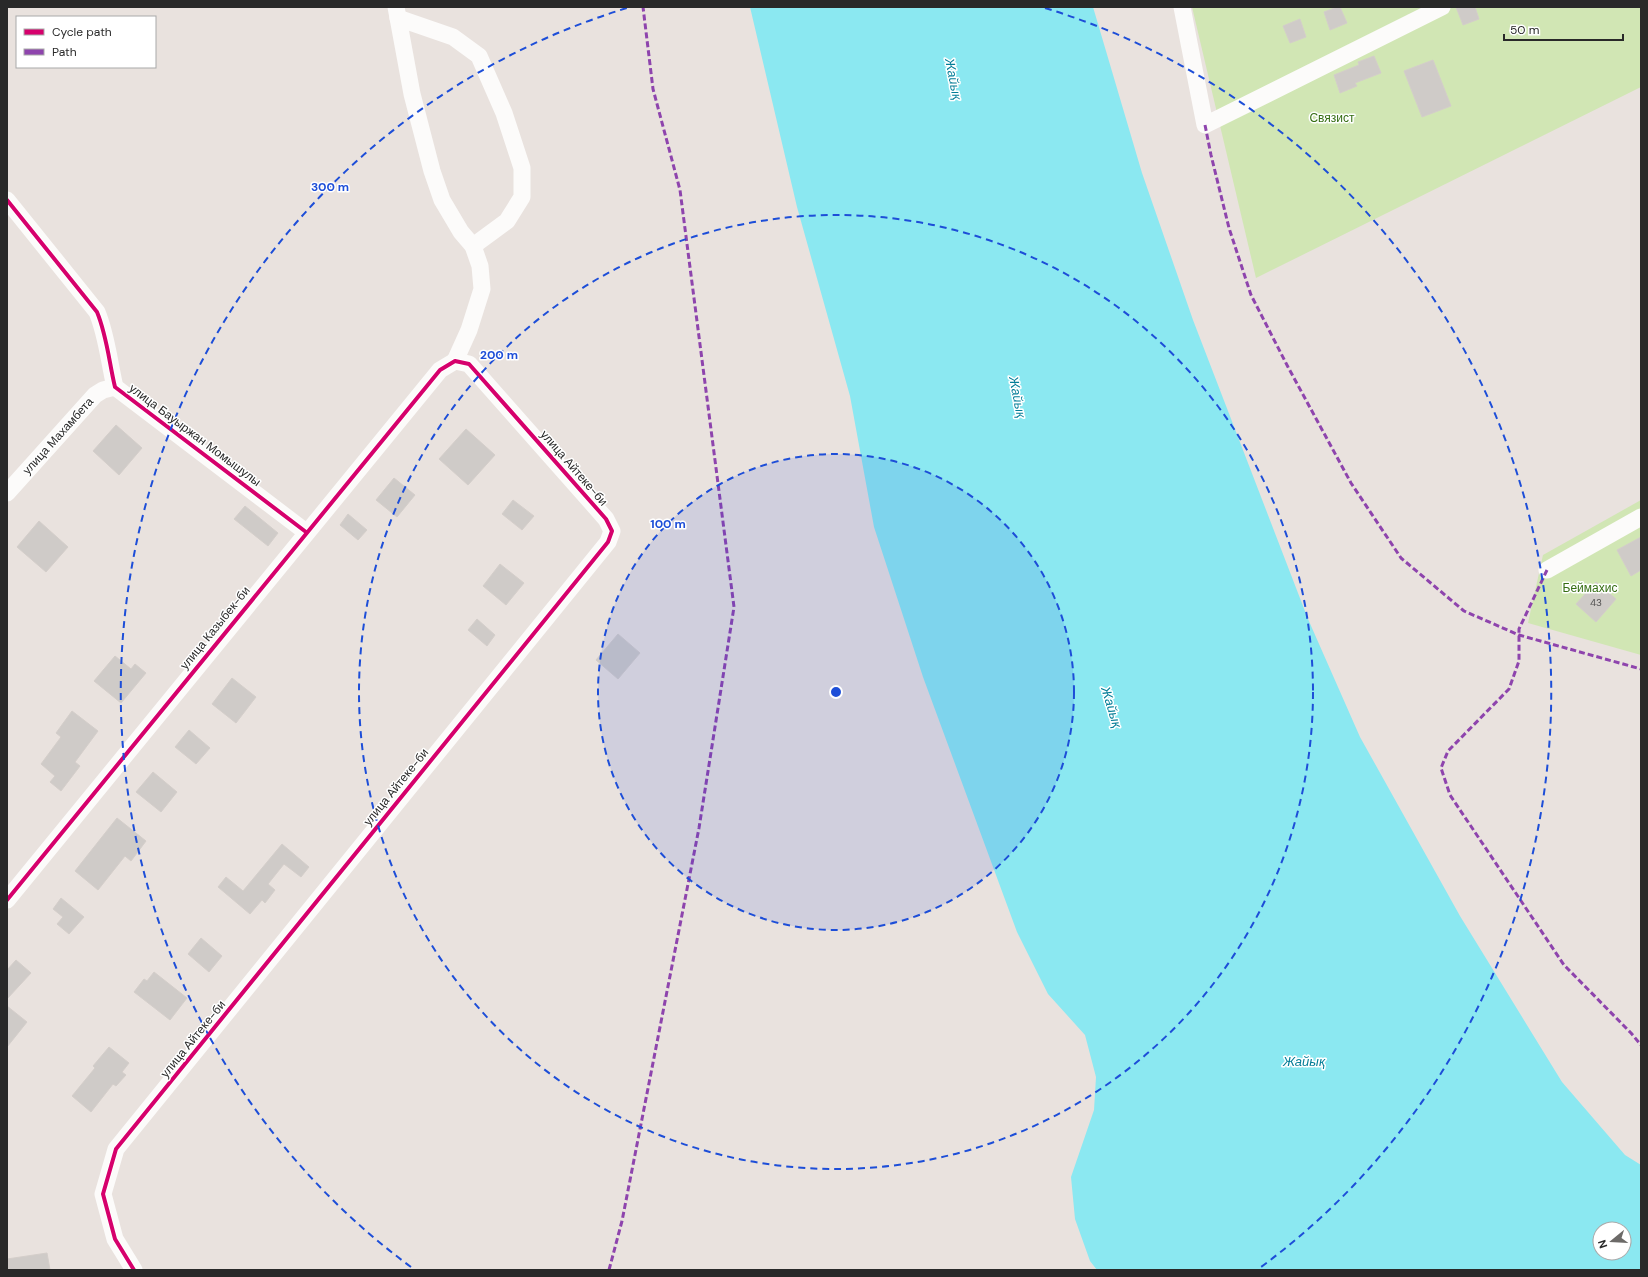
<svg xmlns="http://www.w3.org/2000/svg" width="1648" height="1277" font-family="'DM Sans',sans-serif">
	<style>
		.green { fill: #d1e6b4 }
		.water { fill: #8be8f1; fill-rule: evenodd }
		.building { fill: #cfcbc8; stroke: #d4ceca }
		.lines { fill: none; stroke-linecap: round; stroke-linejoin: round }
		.minor { stroke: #fcfbfa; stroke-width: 17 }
		.quiet { stroke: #8e44ad; stroke-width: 3; stroke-dasharray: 6 3; stroke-linecap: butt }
		.cycleway-casing { stroke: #fff; stroke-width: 6 }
		.cycleway { stroke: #d6006c; stroke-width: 4 }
		.ring { fill: none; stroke: #1d4ed8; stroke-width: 2; stroke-dasharray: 7 5 }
		.labels { text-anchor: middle; stroke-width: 3; stroke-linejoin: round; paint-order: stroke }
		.number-label { font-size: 10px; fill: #535252 }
		.park-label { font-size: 12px; fill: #356d13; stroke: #fff }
		.street-label { font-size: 12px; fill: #292929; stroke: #fff }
		.water-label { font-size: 13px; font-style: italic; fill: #037d97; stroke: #fff }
		.centre { fill: #1d4ed8; stroke: #fff; stroke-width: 2 }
		.ring-label { font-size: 12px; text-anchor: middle; font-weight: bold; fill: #1d4ed8; stroke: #fff; stroke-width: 3; stroke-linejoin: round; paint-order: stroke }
	</style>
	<rect width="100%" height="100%" fill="#e9e2de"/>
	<g class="green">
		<path d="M1192 7H1641V87L1256 278Z"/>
		<path d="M1641 500V655L1528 623 1543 555Z"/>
	</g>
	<path class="water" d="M750 7H1093L1142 173 1193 320 1308 619 1360 737 1460 916 1562 1082 1625 1155 1641 1165V1270H1097L1090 1261 1075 1219 1071 1177 1094 1110 1096 1077 1085 1035 1048 994 1017 932 923 677 874 527 850 396 797 207ZM1600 1229H1624V1253H1600Z"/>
	<g class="building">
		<path d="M1337 7H1340L1347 23 1330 30 1324 12Z"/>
		<path d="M1456 7H1475L1479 19 1463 25Z"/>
		<path d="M1300 19 1306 37 1290 43 1283 26Z"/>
		<path d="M1374 56 1381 73 1355 83 1357 86 1340 93 1334 75 1359 65 1358 62Z"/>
		<path d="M1433 60 1451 106 1422 117 1404 71Z"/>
		<path d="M116 425 142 448 119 475 93 451Z"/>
		<path d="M466 429 495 455 468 485 439 459Z"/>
		<path d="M394 478 415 495 397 517 376 500Z"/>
		<path d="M513 500 534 516 522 530 502 514Z"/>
		<path d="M245 506 278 533 268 546 234 519Z"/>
		<path d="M348 514 367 530 358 540 340 525Z"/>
		<path d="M39 521 68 547 46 572 17 547Z"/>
		<path d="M1641 537V570L1631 576 1617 550Z"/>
		<path d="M500 564 524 583 506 605 483 586Z"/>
		<path d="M1596 582 1616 599 1596 622 1576 604Z"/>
		<path d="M477 619 495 635 487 646 468 630Z"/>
		<path d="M618 634 640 653 618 679 596 660Z"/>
		<path d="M115 656 131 669 135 664 146 673 121 703 94 681Z"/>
		<path d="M232 678 256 697 236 723 212 704Z"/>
		<path d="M72 711 98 731 75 762 80 766 61 791 50 782 55 776 41 764 61 737 56 733Z"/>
		<path d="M189 730 210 748 196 764 175 747Z"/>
		<path d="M153 772 177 792 161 812 136 792Z"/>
		<path d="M117 818 146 841 131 861 125 856 98 890 75 871Z"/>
		<path d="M282 844 309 867 301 877 284 864 268 884 275 890 265 903 262 900 250 914 218 887 226 877 243 891Z"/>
		<path d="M61 898 84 917 69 934 57 924 63 917 53 909Z"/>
		<path d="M201 938 222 956 209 972 188 954Z"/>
		<path d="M16 960 31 973 7 999V970Z"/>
		<path d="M154 972 187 998 170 1020 134 992 144 979 147 981Z"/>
		<path d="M7 1006 27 1022 7 1047Z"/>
		<path d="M109 1047 129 1063 122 1072 126 1075 116 1086 113 1084 91 1112 72 1096 95 1068 93 1066Z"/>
		<path d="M47 1253 50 1270H7V1259Z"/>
	</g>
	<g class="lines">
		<g class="minor">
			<path d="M396 7 412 94 432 171 442 200 461 232 473 246 480 266 482 289 469 330 455 361"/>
			<path d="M1182 7 1205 125 1442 7"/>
			<path d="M398 18 453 37 479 56 504 113 522 168V197L507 221 473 246"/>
			<path d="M7 200 97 312C107 336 109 362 115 387L306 532"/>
			<path d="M7 493 95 395 103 390 115 387"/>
			<path d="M1547 570 1641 517"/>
			<path d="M7 900 440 370 455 361 469 364 606 519 612 531 608 542 116 1149 103 1194 115 1239 134 1270"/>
		</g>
		<g class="quiet">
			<path d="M1205 125 1211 155 1229 228 1251 295 1288 367 1351 483 1401 558 1464 611 1519 635 1641 669"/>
			<path d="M1547 570 1519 629V661L1509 689 1448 751 1441 768 1450 795 1564 965 1631 1033 1641 1045"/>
			<path d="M609 1270 622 1221 699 828 734 607 680 190 653 89 643 7"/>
		</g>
		<defs>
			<g id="cycleway">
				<path d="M7 200 97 312C107 336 109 362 115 387L306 532"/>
				<path d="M7 900 440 370 455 361 469 364 606 519 612 531 608 542 116 1149 103 1194 115 1239 134 1270"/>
			</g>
		</defs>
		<use href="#cycleway" class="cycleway-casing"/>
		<use href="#cycleway" class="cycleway"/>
	</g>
	<circle cx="836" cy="692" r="238" fill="#1d4ed8" fill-opacity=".12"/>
	<g class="ring">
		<circle cx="836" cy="692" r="238"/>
		<circle cx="836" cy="692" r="477"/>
		<path d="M411 1267A715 715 0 0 1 627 8M1045 8A715 715 0 0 1 1261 1267"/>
	</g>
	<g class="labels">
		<g class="number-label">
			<text x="1596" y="606">43</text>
		</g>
		<g class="park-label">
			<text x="1332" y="122">Связист</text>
			<text x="1590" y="592">Беймахис</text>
		</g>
		<g class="street-label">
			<text transform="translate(195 435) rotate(37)" y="4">улица Бауыржан Момышулы</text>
			<text transform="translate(58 436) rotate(-48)" y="4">улица Махамбета</text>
			<text transform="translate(574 468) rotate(49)" y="4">улица Айтеке-би</text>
			<text transform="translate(215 628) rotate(-51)" y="4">улица Казыбек-би</text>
			<text transform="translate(396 787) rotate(-51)" y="4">улица Айтеке-би</text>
			<text transform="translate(193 1039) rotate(-51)" y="4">улица Айтеке-би</text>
		</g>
		<g class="water-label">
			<text transform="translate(954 79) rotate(79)" y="5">Жайық</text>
			<text transform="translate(1018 397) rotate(79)" y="5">Жайық</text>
			<text transform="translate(1112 707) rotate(73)" y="5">Жайық</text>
			<text x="1304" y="1066">Жайық</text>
		</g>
	</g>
	<circle cx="836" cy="692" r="6" class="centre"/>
	<g class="ring-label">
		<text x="330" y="191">300 m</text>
		<text x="499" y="359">200 m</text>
		<text x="668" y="528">100 m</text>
	</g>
	<rect width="1648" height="1277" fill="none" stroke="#292929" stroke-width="16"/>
	<rect x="16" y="16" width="140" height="52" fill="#ffffff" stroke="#a9a9a9"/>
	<rect x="24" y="29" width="20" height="6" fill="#d6006c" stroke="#a9a9a9"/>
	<text x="52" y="36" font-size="12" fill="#292929">Cycle path</text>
	<rect x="24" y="49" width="20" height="6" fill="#8e44ad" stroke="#a9a9a9"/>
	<text x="52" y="56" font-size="12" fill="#292929">Path</text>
	<g transform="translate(1612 1241) rotate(252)"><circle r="19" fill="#ffffff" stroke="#a9a9a9"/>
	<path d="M0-3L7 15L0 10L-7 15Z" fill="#6c6a68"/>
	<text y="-6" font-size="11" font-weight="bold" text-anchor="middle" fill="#292929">N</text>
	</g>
	<path d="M1504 34v6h119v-6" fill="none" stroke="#292929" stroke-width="2"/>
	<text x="1510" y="34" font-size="12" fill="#292929" stroke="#ffffff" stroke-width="3" paint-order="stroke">50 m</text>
</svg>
